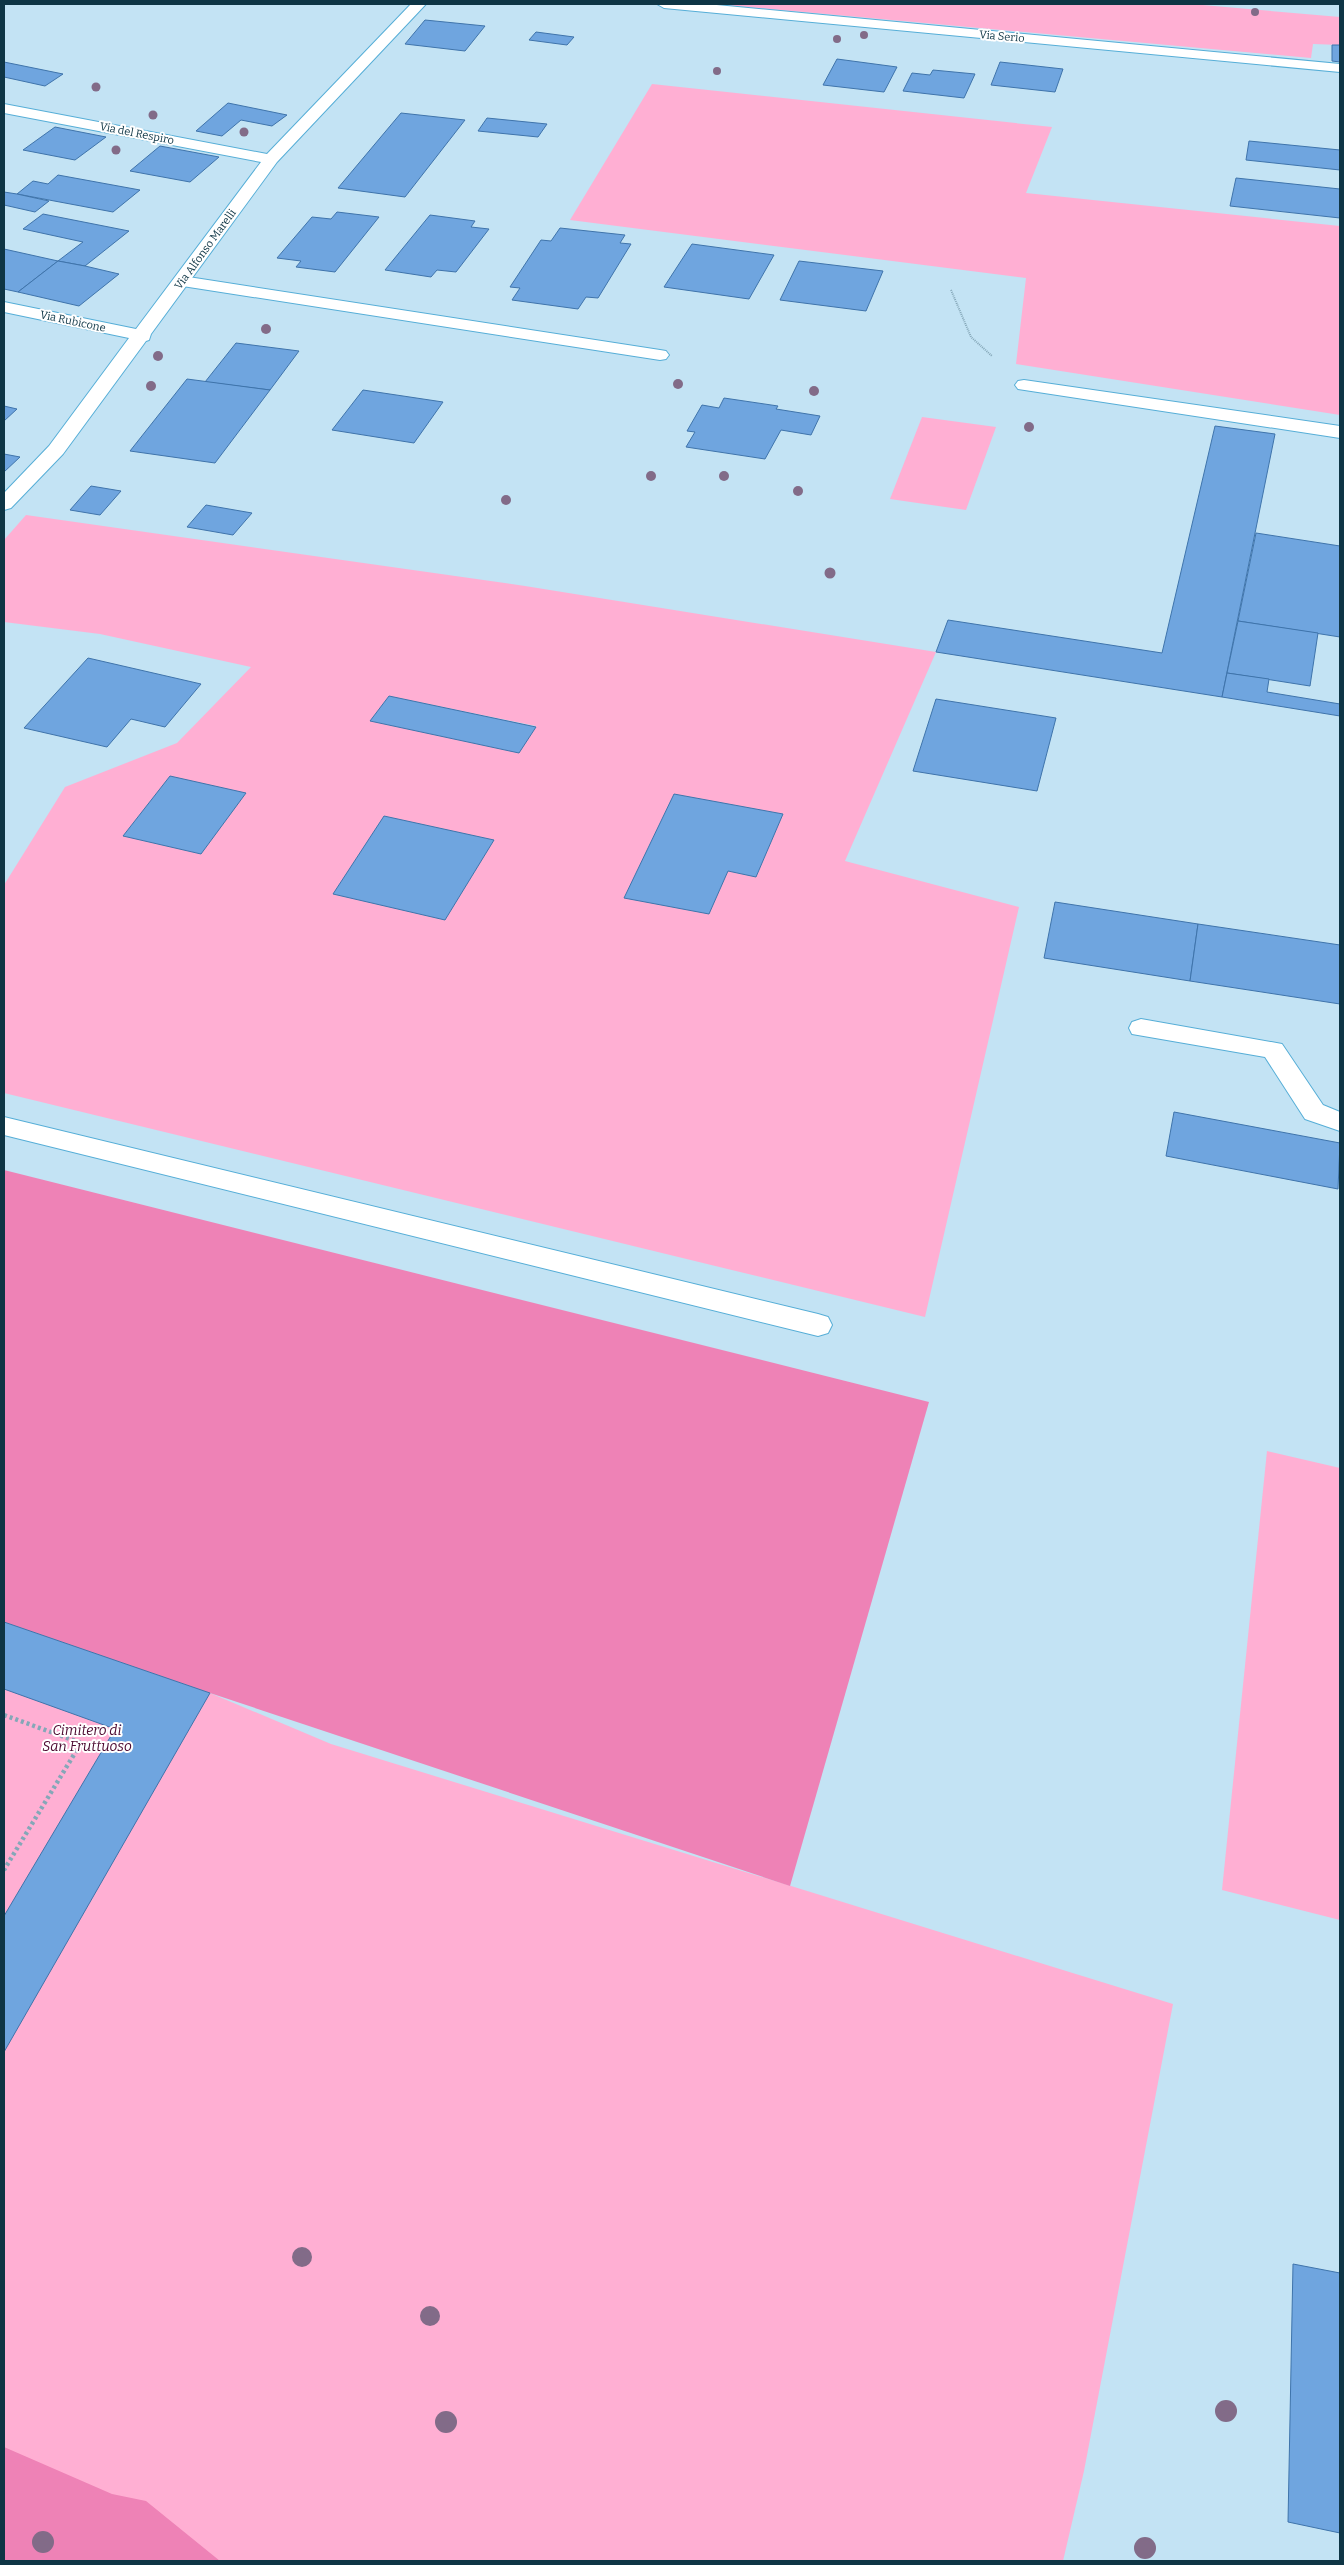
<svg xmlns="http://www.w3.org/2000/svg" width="1344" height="2565" font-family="Bitter,serif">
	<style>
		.green { fill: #ffafd3; fill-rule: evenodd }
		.forest { fill: #ee82b6 }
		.building { fill: #6fa5df; stroke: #3f74ab }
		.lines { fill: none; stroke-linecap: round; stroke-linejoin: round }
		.service-casing { stroke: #56aed7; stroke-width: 2 }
		.minor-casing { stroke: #56aed7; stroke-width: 2 }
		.path-far1 { stroke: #85a7b8; stroke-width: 2; stroke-dasharray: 1 1; stroke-linecap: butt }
		.path { stroke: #85a7b8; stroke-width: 4.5; stroke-dasharray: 3 3; stroke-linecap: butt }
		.service { fill: #fff; fill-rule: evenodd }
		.minor { fill: #fff; fill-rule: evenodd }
		.tree { fill: #826b88 }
		.labels { text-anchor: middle; stroke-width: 4; stroke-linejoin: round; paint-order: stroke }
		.far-street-label { font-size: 11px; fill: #0e3545; stroke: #fff }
		.park-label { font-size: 14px; font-style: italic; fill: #4c0930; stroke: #fff }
	</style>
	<rect width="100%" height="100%" fill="#c3e3f4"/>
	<g class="green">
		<path d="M714 4H1191L1340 17V45L1313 44 1311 58Z"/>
		<path d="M652 84 1052 127 1026 193 1340 226V415L1016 364 1026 278 570 220Z"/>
		<path d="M922 417 996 427 966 510 890 499Z"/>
		<path d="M26 515 525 586 936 652 845 861 1019 907 925 1317 4 1093V885L65 787 177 743 251 667 100 634 4 622V540ZM389 696 536 726V727L519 753 370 721ZM170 777 246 793 201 854 123 836ZM674 794 783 814 756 877 728 871 709 914 624 898ZM384 816 494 840 445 920 333 894Z"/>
		<path d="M1267 1451 1340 1468V1920L1222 1890Z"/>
		<path d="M4 1622 210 1693 331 1744 1173 2004 1084 2471 1063 2561H4Z"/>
	</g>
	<g class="forest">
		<path d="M4 1170 929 1402 790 1886 210 1693 4 1622Z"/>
		<path d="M4 2447 112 2494 146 2501 220 2561H4Z"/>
	</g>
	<g class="building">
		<path d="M425 20 485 26 465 51 405 44Z"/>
		<path d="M536 32 574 37 567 45 529 40Z"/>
		<path d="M1332 45H1340V62L1332 61Z"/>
		<path d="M837 59 897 67 884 92 823 85Z"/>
		<path d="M4 62 63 74 45 86 4 77Z"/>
		<path d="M1000 62 1063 69 1055 92 991 85Z"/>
		<path d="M933 70 975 74 964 98 903 91 912 73 930 75Z"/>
		<path d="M228 103 287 115 272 126 241 120 222 136 196 131Z"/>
		<path d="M401 113 465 120 405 197 338 188Z"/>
		<path d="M487 118 547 124 538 137 478 131Z"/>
		<path d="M55 127 106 137 75 160 23 150Z"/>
		<path d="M1249 141 1340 150V170L1246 160Z"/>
		<path d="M160 146 219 157 190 182 130 171Z"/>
		<path d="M58 175 140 190 113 212 17 194 33 181 48 184Z"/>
		<path d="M1236 178 1340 189V218L1230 206Z"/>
		<path d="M4 192 17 194 49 201 35 212 4 205Z"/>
		<path d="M337 212 379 217 335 272 296 267 301 261 277 258 312 217 331 219Z"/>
		<path d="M43 214 129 231 85 266 58 261 83 242 23 229Z"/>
		<path d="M430 215 475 221 471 227 489 229 456 272 437 270 431 277 385 270Z"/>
		<path d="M560 228 625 235 620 243 631 244 598 298 586 297 578 309 512 300 520 288 510 287 541 240 551 241Z"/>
		<path d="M692 244 774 255 749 299 664 287Z"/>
		<path d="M4 249 58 261 18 292 4 289Z"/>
		<path d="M58 261 85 266 119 274 79 306 18 292Z"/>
		<path d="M799 261 883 271 866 311 780 300Z"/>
		<path d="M236 343 299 351 270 390 205 382Z"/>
		<path d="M187 379 270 390 215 463 130 451Z"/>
		<path d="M363 390 443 402 414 443 332 430Z"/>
		<path d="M724 398 778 406 776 409 820 416 811 435 781 430 765 459 686 447 695 432 687 431 702 405 719 408Z"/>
		<path d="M4 406 17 409 4 421Z"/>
		<path d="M1215 426 1275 434 1222 697 936 652 948 620 1162 653Z"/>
		<path d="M4 454 20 457 4 472Z"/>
		<path d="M91 486 121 491 100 515 70 510Z"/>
		<path d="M206 505 252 513 233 535 187 527Z"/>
		<path d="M1256 533 1340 546V637L1238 621Z"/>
		<path d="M1238 621 1318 633 1310 686 1227 673Z"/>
		<path d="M88 658 201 684 165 727 131 719 107 747 24 728Z"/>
		<path d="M1227 673 1269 679 1267 692 1340 704V716L1222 697Z"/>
		<path d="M389 696 536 727 519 753 370 721Z"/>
		<path d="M936 699 1056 718 1037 791 913 771Z"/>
		<path d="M170 776 246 793 201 854 123 836Z"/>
		<path d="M674 794 783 814 756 877 728 871 709 914 624 898Z"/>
		<path d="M384 816 494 840 445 920 333 894Z"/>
		<path d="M1055 902 1198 924 1190 981 1044 958Z"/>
		<path d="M1198 924 1340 945V1004L1190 981Z"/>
		<path d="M1174 1112 1340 1143 1338 1189 1166 1156Z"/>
		<path d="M4 1622 210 1693 4 2052V1916L115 1729 4 1689Z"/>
		<path d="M1293 2264 1340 2273V2533L1288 2522Z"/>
	</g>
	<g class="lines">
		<defs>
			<g id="service">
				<path d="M657 4H706L1340 64V72L664 8Z"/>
				<path d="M182 276 660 350 666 351 669 355 666 359 660 360 176 285 174 281 176 277Z"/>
				<path d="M1024 380 1340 426V438L1018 389 1015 385 1018 381Z"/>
				<path d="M1141 1019 1282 1044 1323 1105 1340 1112V1131L1305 1119 1265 1057 1132 1034 1129 1028 1132 1022Z"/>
				<path d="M4 1117 818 1314 828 1317 832 1325 828 1333 818 1336 4 1135Z"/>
			</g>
			<path id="minor" d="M411 4H426L277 162 151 334 149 340 146 341 63 454 11 508 4 510V493L49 446 129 338 4 312V302L136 329 261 162 4 113V104L267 154Z"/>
		</defs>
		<use href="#service" class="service-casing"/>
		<use href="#minor" class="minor-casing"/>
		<path class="path-far1" d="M951 290 971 337 992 356"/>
		<path class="path" d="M4 1715 81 1743 4 1870"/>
		<use href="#service" class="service"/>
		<use href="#minor" class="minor"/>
	</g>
	<g class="tree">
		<circle cx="1255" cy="12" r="4"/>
		<circle cx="864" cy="35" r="4"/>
		<circle cx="837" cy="39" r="4"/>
		<circle cx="717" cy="71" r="4"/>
		<circle cx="96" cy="87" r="4.5"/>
		<circle cx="153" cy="115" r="4.5"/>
		<circle cx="244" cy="132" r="4.5"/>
		<circle cx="116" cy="150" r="4.5"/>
		<circle cx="266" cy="329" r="5"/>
		<circle cx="158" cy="356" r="5"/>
		<circle cx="678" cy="384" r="5"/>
		<circle cx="151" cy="386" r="5"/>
		<circle cx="814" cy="391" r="5"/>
		<circle cx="1029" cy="427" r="5"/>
		<circle cx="651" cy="476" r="5"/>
		<circle cx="724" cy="476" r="5"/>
		<circle cx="798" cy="491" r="5"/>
		<circle cx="506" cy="500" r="5"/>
		<circle cx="830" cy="573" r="5.5"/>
		<circle cx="302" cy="2257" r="10"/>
		<circle cx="430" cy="2316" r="10"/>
		<circle cx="1226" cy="2411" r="11"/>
		<circle cx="446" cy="2422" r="11"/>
		<circle cx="43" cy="2542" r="11"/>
		<circle cx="1145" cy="2548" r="11"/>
	</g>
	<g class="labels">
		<g class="far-street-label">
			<text transform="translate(1002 36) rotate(5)" y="4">Via Serio</text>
			<text transform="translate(137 133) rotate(11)" y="4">Via del Respiro</text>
			<text transform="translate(205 249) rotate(-54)" y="4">Via Alfonso Marelli</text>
			<text transform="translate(73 321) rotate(12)" y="4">Via Rubicone</text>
		</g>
		<g class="park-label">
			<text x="87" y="1735">Cimitero di<tspan x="87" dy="16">San Fruttuoso</tspan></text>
		</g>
	</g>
	<rect width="1344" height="2565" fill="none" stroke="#0e3545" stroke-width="10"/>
</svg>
